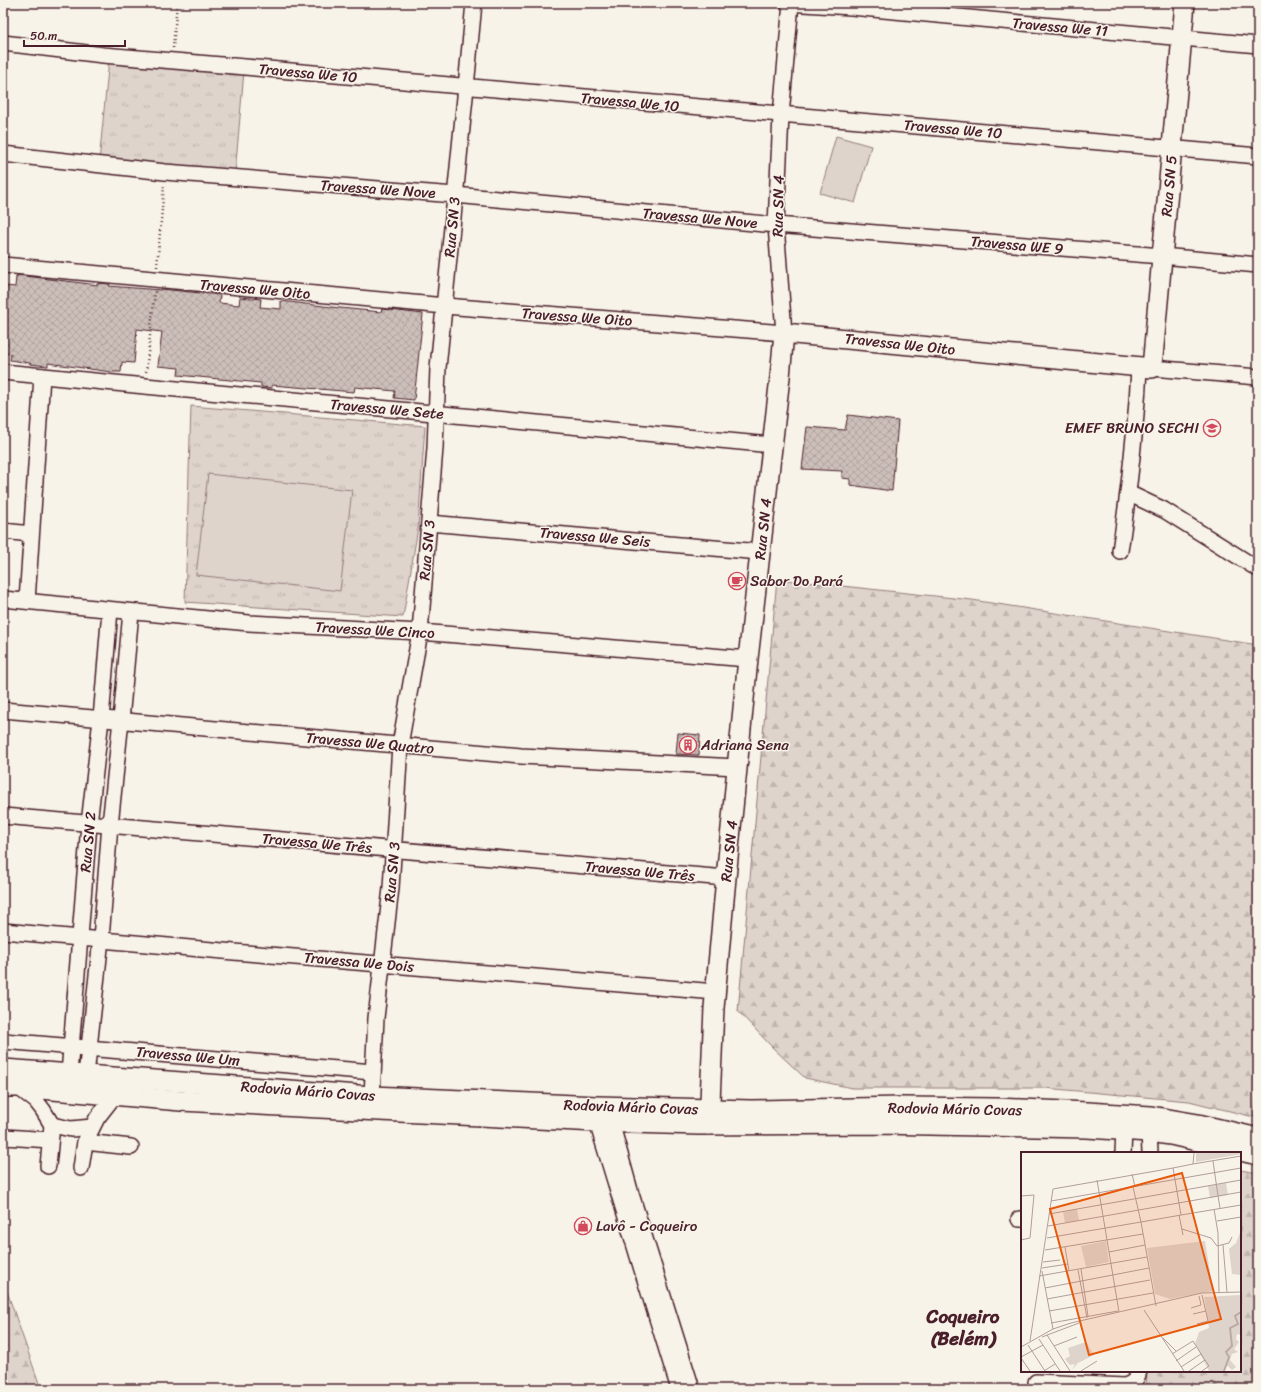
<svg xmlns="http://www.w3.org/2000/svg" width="1261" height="1392" font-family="Sriracha,sans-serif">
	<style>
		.grass { fill: url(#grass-tufts); stroke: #947a7c }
		.forest { fill: url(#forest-firs); stroke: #947a7c }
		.pitch { fill: #ded4cc; stroke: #947a7c }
		.building { fill: url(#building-cross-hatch); stroke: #4a1f2b }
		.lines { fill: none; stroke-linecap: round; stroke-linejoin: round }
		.minor-casing { stroke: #4a1f2b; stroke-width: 18 }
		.major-casing { stroke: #4a1f2b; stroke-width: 22 }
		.path { stroke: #4a1f2b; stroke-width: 2.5; stroke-dasharray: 1 3; stroke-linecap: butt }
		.minor { stroke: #f7f3e8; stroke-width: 15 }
		.major { stroke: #f7f3e8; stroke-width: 19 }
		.labels { text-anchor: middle; stroke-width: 3; stroke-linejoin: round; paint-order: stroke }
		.street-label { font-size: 15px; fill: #4a1f2b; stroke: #f7f3e8 }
		.poi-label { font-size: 15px; fill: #4a1f2b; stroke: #f7f3e8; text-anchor: start }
		.district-label { font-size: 19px; font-weight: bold; fill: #4a1f2b; stroke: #f7f3e8 }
		.inset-river { fill: none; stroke: #bcaaa7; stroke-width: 2 }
		.inset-road { fill: none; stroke: #b29e9c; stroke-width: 1 }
		.view { fill: #e8590c; fill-opacity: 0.15; stroke: #e8590c; stroke-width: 2 }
		.inset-edge { fill: none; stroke: #4a1f2b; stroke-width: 2 }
	</style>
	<defs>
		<pattern id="grass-tufts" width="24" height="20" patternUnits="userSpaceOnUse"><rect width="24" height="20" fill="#ded4cc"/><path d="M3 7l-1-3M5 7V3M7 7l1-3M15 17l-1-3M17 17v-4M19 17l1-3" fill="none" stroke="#c0b6af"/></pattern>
		<pattern id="forest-firs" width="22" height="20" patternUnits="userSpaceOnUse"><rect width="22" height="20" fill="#ded4cc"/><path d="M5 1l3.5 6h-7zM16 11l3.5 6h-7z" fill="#c0b6af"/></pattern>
		<pattern id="building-cross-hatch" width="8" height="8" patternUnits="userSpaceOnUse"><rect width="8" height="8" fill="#ccbfb9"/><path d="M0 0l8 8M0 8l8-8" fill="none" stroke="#b1a49f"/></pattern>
	</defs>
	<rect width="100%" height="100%" fill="#f7f3e8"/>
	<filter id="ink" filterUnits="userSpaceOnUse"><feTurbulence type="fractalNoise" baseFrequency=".025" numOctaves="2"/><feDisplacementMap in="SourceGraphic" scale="8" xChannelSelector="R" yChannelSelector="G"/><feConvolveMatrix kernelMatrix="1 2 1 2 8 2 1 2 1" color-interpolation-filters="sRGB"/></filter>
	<g filter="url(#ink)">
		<g class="grass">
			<path d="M109 59 244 71 235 174 99 162Z"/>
			<path d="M191 406 425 426 418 528 403 617 185 602Z"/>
		</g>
		<g class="forest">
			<path d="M777 579 972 600 1258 645V1082L1254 1117 1189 1101 1044 1088H852L805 1078 773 1048 738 1011Z"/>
			<path d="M1240 1170 1258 1173V1389H1146L1147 1371H1240Z"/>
			<path d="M3 1280 41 1389H3Z"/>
		</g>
		<g class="pitch">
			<path d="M836 136 871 146 855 203 820 193Z"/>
			<path d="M208 474 352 490 340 591 196 575Z"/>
		</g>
		<g class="building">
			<path d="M17 275 98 285V283L110 284 109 286 121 287 161 290V289L220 295 219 303 239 305 240 297 261 299 260 307 281 309V301L340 308 381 312 382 309 423 314 414 400 394 398 395 391 355 387 354 392 272 385V388L261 387V383L178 375 179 368 158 366 162 332 137 329 134 363 122 362 121 372H111L48 363V366L30 364V363L10 360 11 354 3 353V302H5L6 286 15 287 16 277 17 278Z"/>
			<path d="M848 415 898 421 892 491 850 485V479L842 478V471L802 469 807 427 845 430Z"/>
			<path d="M678 733 700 735 699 755 676 754Z"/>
		</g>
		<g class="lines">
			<defs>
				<g id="minor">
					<path d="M788 3 851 7 1258 45"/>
					<path d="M3 43 103 55 245 67 1258 156"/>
					<path d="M3 154 165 172 455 195 776 225 1162 256 1258 265"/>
					<path d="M3 265 445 306 784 333 776 225 781 115 791 3"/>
					<path d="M1152 368 1258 377"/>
					<path d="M3 372 145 386 772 445"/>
					<path d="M1128 493 1164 510 1258 569"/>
					<path d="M429 523 760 552"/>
					<path d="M3 531 31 534"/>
					<path d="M1120 551C1129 490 1136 429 1139 368"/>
					<path d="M3 599 249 623 420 632 748 659"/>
					<path d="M27 601 42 376"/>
					<path d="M3 710 521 756 737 767"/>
					<path d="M3 816 726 878"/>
					<path d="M3 931 234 952 716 992"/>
					<path d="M3 1041 373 1072"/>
					<path d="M69 1074 89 824 101 719 110 610"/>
					<path d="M86 1075 101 939 110 825 121 720 131 612"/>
					<path d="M18 1087 36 1101 43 1110 52 1125 48 1166"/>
					<path d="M372 1096 376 1018 391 888 400 745 420 632 435 448 438 368 466 87 474 3"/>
					<path d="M597 1122 647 1286 679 1389"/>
					<path d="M611 1122 631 1194 692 1389"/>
					<path d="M52 1125 71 1129 92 1127"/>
					<path d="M1149 1132 1150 1153"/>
					<path d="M5 1137 50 1140"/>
					<path d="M85 1142 131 1147"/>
					<path d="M1123 1153 1124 1130"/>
					<path d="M81 1168 85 1142 97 1118 115 1095"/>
					<path d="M1019 1219H1022"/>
					<path d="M1036 1382 1125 1386C1133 1383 1137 1380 1139 1371"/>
				</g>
				<g id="major">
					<path d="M3 1069 372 1096 597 1106 751 1110 902 1107 997 1108 1087 1112 1151 1116 1198 1124 1258 1138"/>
					<path d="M3 1087H18L181 1101 597 1122 699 1125 876 1124 1087 1128 1149 1132 1171 1135 1258 1155"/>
					<path d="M709 1125 714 1008 726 878 748 659 780 377 784 333 1152 368 1185 3"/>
				</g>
			</defs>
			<use href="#minor" class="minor-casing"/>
			<use href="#major" class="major-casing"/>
			<g class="path">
				<path d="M173 48 177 3"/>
				<path d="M157 267 164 186"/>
				<path d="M146 372 155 291"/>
			</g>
			<use href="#minor" class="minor"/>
			<use href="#major" class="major"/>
		</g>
	</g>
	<defs>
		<symbol id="school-ring" viewBox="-11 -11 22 22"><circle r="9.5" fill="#f7f3e8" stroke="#d1495b" stroke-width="1.5"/><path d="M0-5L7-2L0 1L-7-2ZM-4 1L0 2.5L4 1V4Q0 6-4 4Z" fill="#d1495b"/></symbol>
		<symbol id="cafe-ring" viewBox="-11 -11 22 22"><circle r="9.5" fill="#f7f3e8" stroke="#d1495b" stroke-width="1.5"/><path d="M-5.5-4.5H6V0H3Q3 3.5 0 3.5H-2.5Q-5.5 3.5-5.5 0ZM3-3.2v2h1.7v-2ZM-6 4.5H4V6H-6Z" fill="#d1495b"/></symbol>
		<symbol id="building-ring" viewBox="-11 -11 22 22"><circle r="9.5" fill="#f7f3e8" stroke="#d1495b" stroke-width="1.5"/><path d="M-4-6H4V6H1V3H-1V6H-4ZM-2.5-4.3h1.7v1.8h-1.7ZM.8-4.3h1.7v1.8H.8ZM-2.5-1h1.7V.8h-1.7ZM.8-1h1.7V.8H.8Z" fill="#d1495b"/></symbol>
		<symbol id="shop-ring" viewBox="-11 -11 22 22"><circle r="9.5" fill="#f7f3e8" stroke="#d1495b" stroke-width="1.5"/><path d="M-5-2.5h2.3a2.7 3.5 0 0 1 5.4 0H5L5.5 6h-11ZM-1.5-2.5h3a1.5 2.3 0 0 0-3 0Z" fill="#d1495b"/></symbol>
	</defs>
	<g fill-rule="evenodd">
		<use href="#school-ring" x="1202" y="418" width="20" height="20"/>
		<use href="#cafe-ring" x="727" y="571" width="20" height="20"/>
		<use href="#building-ring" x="678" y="735" width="20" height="20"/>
		<use href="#shop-ring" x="573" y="1216" width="20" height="20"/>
	</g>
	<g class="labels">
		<g class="street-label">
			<text transform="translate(1060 27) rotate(5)" y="5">Travessa We 11</text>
			<text transform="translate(308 73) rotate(5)" y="5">Travessa We 10</text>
			<text transform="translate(630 102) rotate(5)" y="5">Travessa We 10</text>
			<text transform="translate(953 129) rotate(5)" y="5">Travessa We 10</text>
			<text transform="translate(1169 186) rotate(-85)" y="5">Rua SN 5</text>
			<text transform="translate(378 189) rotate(4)" y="5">Travessa We Nove</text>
			<text transform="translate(778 206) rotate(-89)" y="5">Rua SN 4</text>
			<text transform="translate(700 218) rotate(5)" y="5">Travessa We Nove</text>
			<text transform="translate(452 227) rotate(-85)" y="5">Rua SN 3</text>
			<text transform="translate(1017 245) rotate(5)" y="5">Travessa WE 9</text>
			<text transform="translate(255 289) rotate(5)" y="5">Travessa We Oito</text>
			<text transform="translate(577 317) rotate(4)" y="5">Travessa We Oito</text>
			<text transform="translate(900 344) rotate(6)" y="5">Travessa We Oito</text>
			<text transform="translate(387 409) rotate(5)" y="5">Travessa We Sete</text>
			<text transform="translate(763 529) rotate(-84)" y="5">Rua SN 4</text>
			<text transform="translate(595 537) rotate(5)" y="5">Travessa We Seis</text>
			<text transform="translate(427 550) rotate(-85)" y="5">Rua SN 3</text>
			<text transform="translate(375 630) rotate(3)" y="5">Travessa We Cinco</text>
			<text transform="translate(370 743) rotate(5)" y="5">Travessa We Quatro</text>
			<text transform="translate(88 842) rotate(-85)" y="5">Rua SN 2</text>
			<text transform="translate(317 843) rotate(5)" y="5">Travessa We Três</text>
			<text transform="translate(729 851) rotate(-84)" y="5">Rua SN 4</text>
			<text transform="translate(640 871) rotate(5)" y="5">Travessa We Três</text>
			<text transform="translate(392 872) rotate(-85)" y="5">Rua SN 3</text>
			<text transform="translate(359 962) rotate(5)" y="5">Travessa We Dois</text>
			<text transform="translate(188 1056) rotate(5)" y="5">Travessa We Um</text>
			<text transform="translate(308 1091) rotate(4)" y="5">Rodovia Mário Covas</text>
			<text transform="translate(631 1107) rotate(2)" y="5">Rodovia Mário Covas</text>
			<text transform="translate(955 1109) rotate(1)" y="5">Rodovia Mário Covas</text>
		</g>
		<g class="poi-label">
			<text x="1199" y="433" text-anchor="end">EMEF BRUNO SECHI</text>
			<text x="750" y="586">Sabor Do Pará</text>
			<text x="701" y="750">Adriana Sena</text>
			<text x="596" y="1231">Lavô - Coqueiro</text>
		</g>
		<g class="district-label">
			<text x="963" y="1323">Coqueiro<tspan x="963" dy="22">(Belém)</tspan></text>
		</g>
	</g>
	<g transform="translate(1021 1152)">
		<rect width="220" height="220" fill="#f7f3e8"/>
		<path d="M205 31 207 43 189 46 187 34ZM56 57 58 68 44 71 42 60ZM85 89 88 110 65 115 60 94Z" fill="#ded4cc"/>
		<path d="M175 1H220V2L175 10ZM220 78V123L211 122 208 97 215 91ZM184 89 192 139 149 147 134 142 126 96ZM220 143V183L216 182 215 187 218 190 213 197 217 200 211 202 209 208 215 215 211 218 207 214 204 215 203 219H188L174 192 178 180 188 176 183 145ZM65 190 73 203 57 211 51 218 54 212 49 213 44 207 49 204 47 196Z" fill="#ded4cc"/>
		<path d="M79 98 81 109 65 111 64 101Z" fill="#ded4cc"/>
		<path class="inset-river" d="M203 219 208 205 205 200 211 194 209 176 217 172 214 164 220 160"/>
		<path class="inset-road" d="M192 9 197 44M172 12 220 4M111 22 114 35M76 28 98 160M0 44 13 43 9 86 0 88M197 44 199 56M30 49 220 16M193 57 197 81 198 141M28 62 220 28M158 63 162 83M160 63 220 53M196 69 220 65M27 74 220 40M161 77 190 86 196 94M26 86 120 70 112 35M202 93 206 140M196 94 208 91 211 85M44 95 48 119M24 98 122 82M88 100 124 93M22 110 39 108M21 116 47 112M60 117 67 164M57 118 66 166M21 119 32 177M18 124 126 105M24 136 128 116M26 147 129 128M135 154 120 70 160 63 152 16 172 12 173 1M170 156 180 153 178 144M123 158 163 219M28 159 132 141M172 162 185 159M30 171 97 159M176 172 187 169 181 143M26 183 49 219M21 185 58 171M142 186 155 199M18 187 39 219M9 189 32 37 152 16M7 193 24 219M33 194 56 185M0 195 32 177 50 171 181 141 220 140M151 202 172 189 184 208 168 219M0 205 22 193M0 206 9 219M155 209 175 195M160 215 180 202M23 219 34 212M60 219 76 209M181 219 188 214 184 208"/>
		<path class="view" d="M161 21 200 167 68 203 29 57Z"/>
		<rect width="220" height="220" class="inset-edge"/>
	</g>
	<rect width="1261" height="1392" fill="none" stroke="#f7f3e8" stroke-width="16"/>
	<rect x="8" y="8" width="1245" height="1376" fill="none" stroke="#4a1f2b" stroke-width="1.5" filter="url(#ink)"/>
	<path d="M24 40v6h101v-6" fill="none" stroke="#4a1f2b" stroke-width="2"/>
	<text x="30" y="40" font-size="12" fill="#4a1f2b" stroke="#f7f3e8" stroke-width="3" paint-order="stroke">50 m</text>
</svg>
